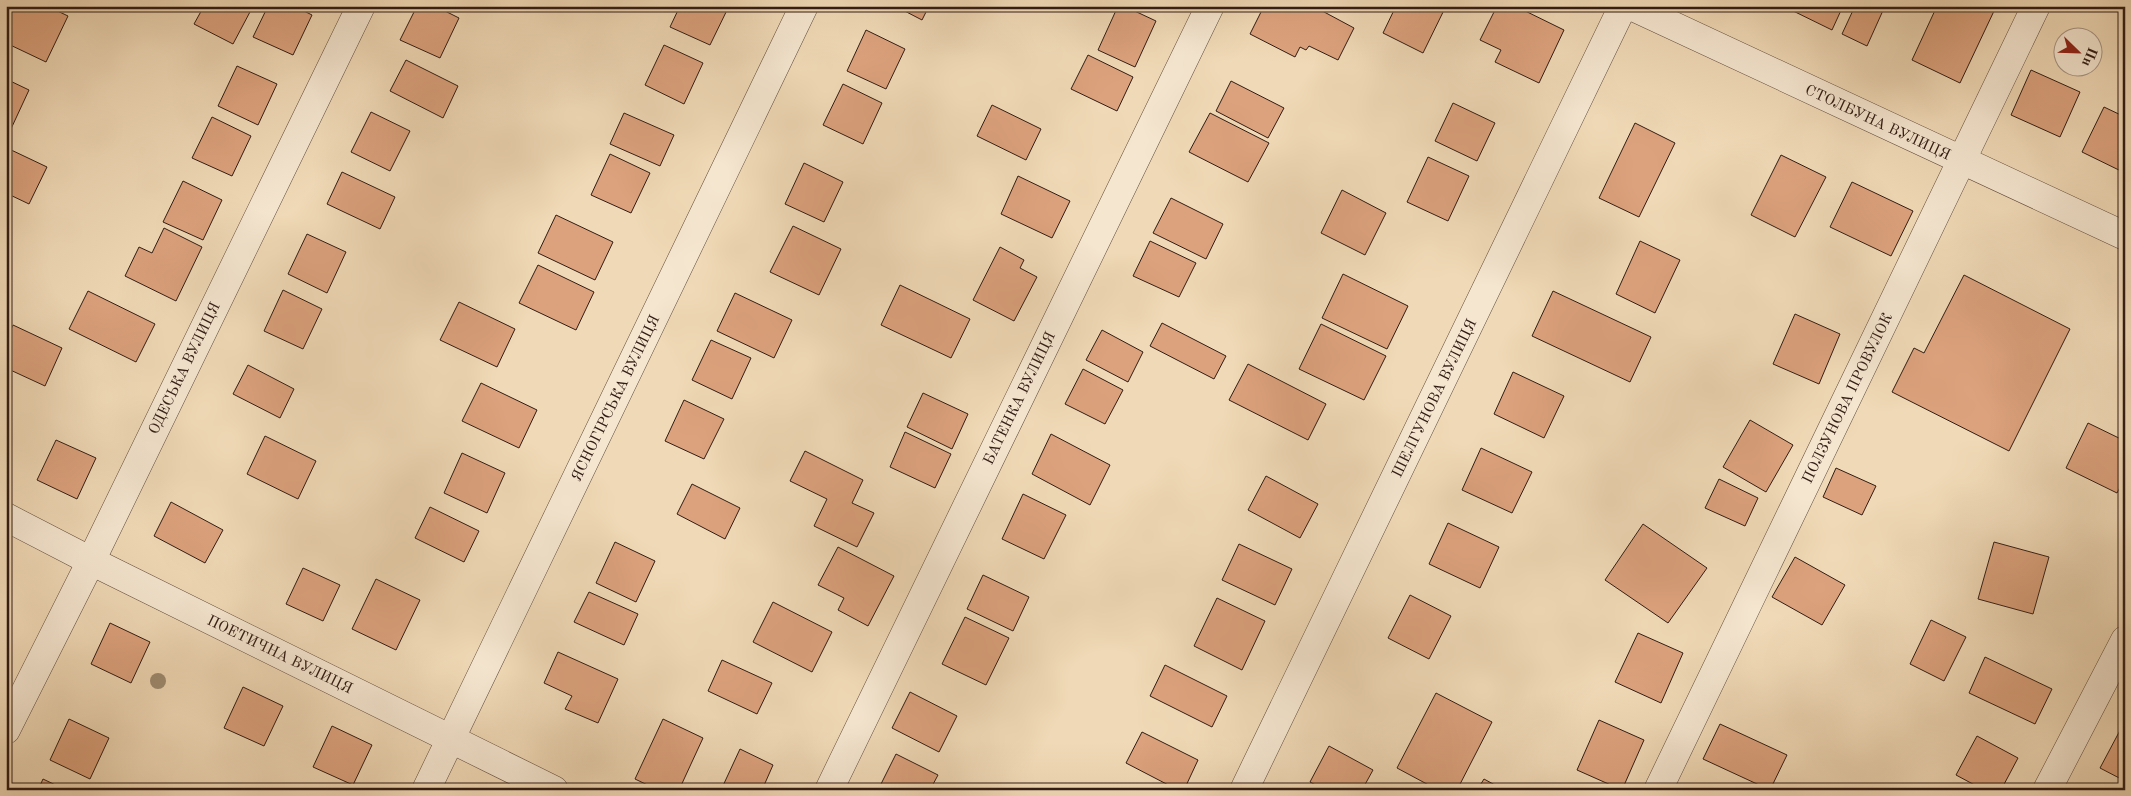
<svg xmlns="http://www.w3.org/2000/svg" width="2131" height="796" font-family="'Old Standard TT',serif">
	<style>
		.building { fill: #dca27d; stroke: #311c14 }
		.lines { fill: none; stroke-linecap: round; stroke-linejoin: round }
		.minor-casing { stroke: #614b3c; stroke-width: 29 }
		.minor { stroke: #f5e6d0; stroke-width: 28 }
		.tree { fill: #9e8c71 }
		.labels { text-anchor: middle; stroke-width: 4; stroke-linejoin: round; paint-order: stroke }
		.street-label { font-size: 15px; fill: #311c14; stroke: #f5e6d0 }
	</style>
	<rect width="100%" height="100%" fill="#f0d9b6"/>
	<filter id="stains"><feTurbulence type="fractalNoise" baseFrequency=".004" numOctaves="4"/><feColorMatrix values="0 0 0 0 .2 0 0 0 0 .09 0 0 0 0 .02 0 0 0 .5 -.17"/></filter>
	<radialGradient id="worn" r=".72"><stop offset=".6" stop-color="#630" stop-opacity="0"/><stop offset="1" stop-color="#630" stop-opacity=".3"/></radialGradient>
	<g class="building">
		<path d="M6 6H47L68 16 46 62 6 43Z"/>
		<path d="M204 6H243L251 10 233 44 194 24Z"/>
		<path d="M268 6H294L312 15 293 55 253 37Z"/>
		<path d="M417 6H435L459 18 440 58 400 40Z"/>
		<path d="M680 6H729L710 45 670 27Z"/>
		<path d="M895 6H929L922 20Z"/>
		<path d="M1118 6H1124L1156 21 1135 67 1098 50Z"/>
		<path d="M1264 6H1313L1354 28 1338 60 1309 46 1306 50 1300 47 1295 57 1250 34Z"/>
		<path d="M1396 6H1446L1423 53 1383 33Z"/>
		<path d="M1497 6H1515L1564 30 1539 83 1495 62 1501 50 1480 40Z"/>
		<path d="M1783 6H1843L1832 30Z"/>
		<path d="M1855 6H1885L1867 46 1842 34Z"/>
		<path d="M1937 6H1984L1994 11 1960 83 1912 60Z"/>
		<path d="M866 30 905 49 886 89 847 71Z"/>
		<path d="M664 45 703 63 684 104 645 85Z"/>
		<path d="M1088 55 1133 77 1117 111 1071 89Z"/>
		<path d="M406 60 458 86 443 118 390 91Z"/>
		<path d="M237 66 277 84 258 125 218 106Z"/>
		<path d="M2031 70 2080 92 2060 137 2011 115Z"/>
		<path d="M6 79 29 90 10 131 6 129Z"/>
		<path d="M1231 81 1284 108 1268 138 1216 111Z"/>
		<path d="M843 84 882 103 863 144 823 125Z"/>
		<path d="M1453 103 1495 123 1477 161 1435 141Z"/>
		<path d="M992 105 1041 129 1026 160 977 136Z"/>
		<path d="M2104 107 2125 117V173L2082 152Z"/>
		<path d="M371 112 410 131 390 171 351 152Z"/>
		<path d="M624 113 674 135 660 166 610 144Z"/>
		<path d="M1210 113 1269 143 1248 182 1189 152Z"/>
		<path d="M212 117 251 136 232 176 192 158Z"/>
		<path d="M1635 123 1675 143 1639 217 1599 198Z"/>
		<path d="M7 148 47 167 29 204 6 193Z"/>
		<path d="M610 154 650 173 631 213 591 195Z"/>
		<path d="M1781 155 1826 177 1795 237 1751 215Z"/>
		<path d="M1428 157 1469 176 1448 221 1407 202Z"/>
		<path d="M804 163 843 182 824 222 785 204Z"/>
		<path d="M342 172 395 197 380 229 327 204Z"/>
		<path d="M1018 176 1070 201 1052 238 1001 214Z"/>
		<path d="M183 181 222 200 203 240 163 222Z"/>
		<path d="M1852 182 1913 211 1891 256 1830 227Z"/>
		<path d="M1342 190 1386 213 1365 255 1321 233Z"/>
		<path d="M1171 198 1223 224 1206 259 1153 233Z"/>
		<path d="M556 215 613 242 595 280 538 253Z"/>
		<path d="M793 226 841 249 819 295 770 272Z"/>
		<path d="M164 228 202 247 176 301 125 276 139 247 152 253Z"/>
		<path d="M307 234 346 252 327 293 288 274Z"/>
		<path d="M1150 241 1196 263 1179 297 1133 276Z"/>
		<path d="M1640 241 1680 260 1655 313 1616 294Z"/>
		<path d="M1000 247 1024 260 1020 268 1037 277 1014 321 973 300Z"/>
		<path d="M538 265 594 292 576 330 519 303Z"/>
		<path d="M1343 274 1408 306 1387 349 1322 318Z"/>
		<path d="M1964 275 2070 329 2009 451 1892 392 1914 348 1924 353Z"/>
		<path d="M900 285 970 319 951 358 881 325Z"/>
		<path d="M283 290 322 309 303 349 264 331Z"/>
		<path d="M88 291 155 324 136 362 69 329Z"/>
		<path d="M1553 291 1651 337 1630 382 1532 336Z"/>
		<path d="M735 293 792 320 774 358 717 331Z"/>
		<path d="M459 302 515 329 497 367 440 340Z"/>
		<path d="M1795 314 1840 334 1819 384 1773 364Z"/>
		<path d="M1162 323 1226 356 1214 379 1150 346Z"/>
		<path d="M1321 324 1386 356 1364 400 1299 369Z"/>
		<path d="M13 325 62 348 45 386 6 368V341Z"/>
		<path d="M1102 330 1143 352 1128 382 1086 360Z"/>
		<path d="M711 340 751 358 732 399 692 380Z"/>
		<path d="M1248 364 1326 404 1308 440 1229 400Z"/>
		<path d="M248 365 294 389 280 418 233 394Z"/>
		<path d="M1083 369 1123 390 1105 424 1065 404Z"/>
		<path d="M1513 372 1564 396 1544 438 1494 414Z"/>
		<path d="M481 383 537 410 519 448 462 421Z"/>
		<path d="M923 393 968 414 952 449 907 427Z"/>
		<path d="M684 400 724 419 704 459 665 441Z"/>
		<path d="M1750 420 1793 445 1766 492 1723 467Z"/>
		<path d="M2088 423 2125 441V478L2117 493 2066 468Z"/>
		<path d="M905 432 951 454 935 488 890 467Z"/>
		<path d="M1051 434 1110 465 1090 505 1032 474Z"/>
		<path d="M265 436 316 461 298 499 247 474Z"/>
		<path d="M56 440 96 458 77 499 37 480Z"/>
		<path d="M1481 448 1532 472 1512 513 1462 490Z"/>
		<path d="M805 451 863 480 852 503 874 513 857 547 814 526 827 499 790 481Z"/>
		<path d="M462 453 505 473 487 513 444 493Z"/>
		<path d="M1836 468 1876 486 1862 515 1823 497Z"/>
		<path d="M1266 476 1318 504 1300 538 1248 510Z"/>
		<path d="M1719 479 1758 498 1745 526 1705 508Z"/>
		<path d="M692 484 740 508 725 539 677 514Z"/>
		<path d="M1023 494 1066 515 1044 559 1002 539Z"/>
		<path d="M171 502 223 530 205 563 154 536Z"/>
		<path d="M430 507 479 531 464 562 415 538Z"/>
		<path d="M1448 523 1499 547 1480 588 1429 564Z"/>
		<path d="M1643 524 1707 568 1668 623 1605 580Z"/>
		<path d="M615 542 655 561 636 602 596 583Z"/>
		<path d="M1994 542 2049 557 2033 614 1978 599Z"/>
		<path d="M1239 544 1292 569 1275 605 1222 580Z"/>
		<path d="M838 547 894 576 868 626 838 610 844 598 818 585Z"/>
		<path d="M1795 557 1845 585 1822 625 1772 597Z"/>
		<path d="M303 568 340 585 323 621 286 604Z"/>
		<path d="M983 575 1029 597 1013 631 967 609Z"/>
		<path d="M376 579 420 600 396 650 352 629Z"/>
		<path d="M589 592 638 614 624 645 574 622Z"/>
		<path d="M1410 595 1451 616 1429 659 1388 638Z"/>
		<path d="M1217 598 1265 621 1242 670 1194 646Z"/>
		<path d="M773 602 832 632 812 672 753 642Z"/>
		<path d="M965 617 1009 638 986 685 942 664Z"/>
		<path d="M1931 620 1966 637 1944 681 1910 664Z"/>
		<path d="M110 623 150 642 131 683 91 664Z"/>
		<path d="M1638 633 1683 653 1661 703 1615 682Z"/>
		<path d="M558 652 618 679 598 723 565 709 572 696 544 683Z"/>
		<path d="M1985 657 2052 689 2035 724 1969 693Z"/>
		<path d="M722 660 772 683 757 714 708 691Z"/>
		<path d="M1165 665 1227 696 1212 727 1150 696Z"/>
		<path d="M243 687 283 706 264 746 224 728Z"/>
		<path d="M910 692 957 716 939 752 892 728Z"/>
		<path d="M1436 693 1492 722 1457 790H1438L1397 768Z"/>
		<path d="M69 719 109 738 90 779 50 760Z"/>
		<path d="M663 719 703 738 679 790H658L635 779Z"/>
		<path d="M1599 720 1644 740 1622 790 1577 770Z"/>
		<path d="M2125 721V781L2100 768Z"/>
		<path d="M1720 724 1787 755 1770 790 1703 759Z"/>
		<path d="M332 726 372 745 353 785 313 767Z"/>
		<path d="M1142 732 1198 760 1184 790H1178L1126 763Z"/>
		<path d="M1977 736 2018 758 2001 790H1984L1956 775Z"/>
		<path d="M1329 746 1373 770 1362 790H1325L1310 782Z"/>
		<path d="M740 749 773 765 762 790H721Z"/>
		<path d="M896 754 938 775 930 790H878Z"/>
		<path d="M43 779 66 790H38Z"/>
		<path d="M1484 779 1504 790H1477Z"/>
	</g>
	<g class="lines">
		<defs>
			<g id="minor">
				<path d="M1631 6 2125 236"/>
				<path d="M6 517 91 561 554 790"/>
				<path d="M6 730 91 561 361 6"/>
				<path d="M426 790 804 6"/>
				<path d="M829 790 1210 6"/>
				<path d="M1244 790 1623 6"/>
				<path d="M1658 790 2036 6"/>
				<path d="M2047 790 2125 640"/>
			</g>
		</defs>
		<use href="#minor" class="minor-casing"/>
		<use href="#minor" class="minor"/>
	</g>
	<circle class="tree" cx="158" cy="681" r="8"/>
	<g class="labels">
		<g class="street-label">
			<text transform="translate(1878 122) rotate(25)" y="5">СТОЛБУНА ВУЛИЦЯ</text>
			<text transform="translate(184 368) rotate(-64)" y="5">ОДЕСЬКА ВУЛИЦЯ</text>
			<text transform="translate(615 398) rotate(-64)" y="5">ЯСНОГІРСЬКА ВУЛИЦЯ</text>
			<text transform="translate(1019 398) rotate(-64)" y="5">БАТЕНКА ВУЛИЦЯ</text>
			<text transform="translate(1434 398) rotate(-64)" y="5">ШЕЛГУНОВА ВУЛИЦЯ</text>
			<text transform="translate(1847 398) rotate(-64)" y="5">ПОЛЗУНОВА ПРОВУЛОК</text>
			<text transform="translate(280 654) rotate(26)" y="5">ПОЕТИЧНА ВУЛИЦЯ</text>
		</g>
	</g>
	<rect width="2131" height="796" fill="none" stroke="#f0d9b6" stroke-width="25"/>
	<rect x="8" y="8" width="2116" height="781" fill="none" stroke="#311c14" stroke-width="2.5"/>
	<rect x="12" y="12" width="2106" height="771" fill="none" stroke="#311c14"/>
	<g transform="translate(2078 52) rotate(113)"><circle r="24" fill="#f5e6d0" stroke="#a79585"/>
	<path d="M0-4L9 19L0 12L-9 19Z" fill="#8f2418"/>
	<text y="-8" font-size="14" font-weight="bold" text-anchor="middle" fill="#311c14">Пн</text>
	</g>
	<rect width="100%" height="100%" filter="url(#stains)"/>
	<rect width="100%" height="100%" fill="url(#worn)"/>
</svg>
